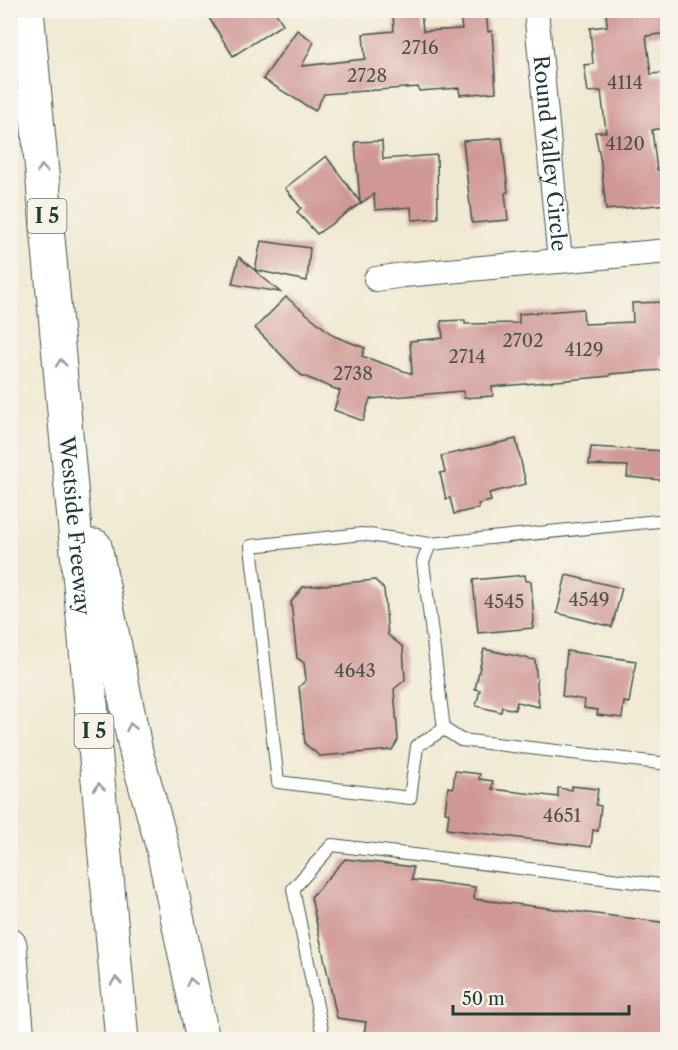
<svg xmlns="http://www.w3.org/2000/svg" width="678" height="1050" font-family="'Libre Caslon Text',serif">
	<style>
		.building { fill: #d09895 }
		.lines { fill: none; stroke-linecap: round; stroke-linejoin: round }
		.lane-casing { stroke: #3e574c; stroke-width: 14 }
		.street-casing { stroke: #3e574c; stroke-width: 26 }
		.highway-casing { stroke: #3e574c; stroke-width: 35 }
		.lane { stroke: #fff; stroke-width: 12 }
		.street { stroke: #fff; stroke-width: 24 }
		.highway { stroke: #fff; stroke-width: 33 }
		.oneway { stroke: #8f9e9a }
		.labels { text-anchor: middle; stroke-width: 4.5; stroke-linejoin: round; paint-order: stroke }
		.number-label { font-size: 18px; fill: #4b544c }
		.shield { fill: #f7f3e8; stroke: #60746a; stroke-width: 1.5 }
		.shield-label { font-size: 20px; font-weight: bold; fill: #1f3d34 }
		.street-label { font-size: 21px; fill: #1f3d34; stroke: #f7f3e8 }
	</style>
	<rect width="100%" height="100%" fill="#f7f3e8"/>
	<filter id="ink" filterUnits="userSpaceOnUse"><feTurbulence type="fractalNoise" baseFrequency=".0167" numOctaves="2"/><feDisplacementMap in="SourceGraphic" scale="12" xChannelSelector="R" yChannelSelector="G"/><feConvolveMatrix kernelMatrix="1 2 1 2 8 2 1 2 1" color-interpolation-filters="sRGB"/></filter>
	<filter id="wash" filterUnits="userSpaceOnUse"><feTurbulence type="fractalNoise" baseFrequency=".008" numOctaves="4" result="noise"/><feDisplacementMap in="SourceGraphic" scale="24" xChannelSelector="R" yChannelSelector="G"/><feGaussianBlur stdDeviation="1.35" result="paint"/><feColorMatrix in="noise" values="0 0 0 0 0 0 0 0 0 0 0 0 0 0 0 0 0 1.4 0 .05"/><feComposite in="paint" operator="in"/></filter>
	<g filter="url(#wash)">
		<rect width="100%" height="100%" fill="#f0e9d2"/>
		<g id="blocks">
			<g class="building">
				<path d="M204 10H274L283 24 233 56Z"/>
				<path d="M459 10H486L488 32 492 31 496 92 460 95 459 88 419 91 418 87 324 94 315 111 263 79 297 30 314 42 302 66 365 59 363 34 394 31 393 13 421 11 423 31 462 29Z"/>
				<path d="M606 10H667L668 33 646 36 651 74 662 73 668 117V127L652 130 657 170 668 169V204L606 210 601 163 595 132H606L601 91 588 92 584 65 593 64 590 28 607 26Z"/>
				<path d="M502 138 508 192 505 193 508 220 472 223 463 141Z"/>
				<path d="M382 141 383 159 437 155 438 218 412 220 411 207 375 210 374 194 317 234 297 212 301 208 285 188 326 156 360 202 355 142Z"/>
				<path d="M261 241 310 248 307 281 255 270Z"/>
				<path d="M239 257 280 292 232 284Z"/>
				<path d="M286 297 334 336 365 348 362 356 412 374 410 341 443 338 441 321 465 320V324L519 323V314L583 309 584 324 633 322 632 303 668 302V357H661L662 370 610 374V376L492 387 493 396 464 398 463 391 370 399 363 421 334 410 340 391 301 375 255 328Z"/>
				<path d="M516 439 526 484 489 493 491 501 478 504 479 508 454 514 450 498 446 499 440 473 445 472 441 456Z"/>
				<path d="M591 447 665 451 664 467H662L661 480 627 477 628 466 589 465Z"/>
				<path d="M525 575 526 581H531L534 622 532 623 533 628 478 633 473 580Z"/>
				<path d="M566 575 622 588 612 627 557 613Z"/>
				<path d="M375 580 384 589 388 635 403 647 405 680 394 689 398 740 392 750 320 756 305 744 299 687 306 680 304 663 297 658 291 602 303 587Z"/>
				<path d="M484 649 535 660 539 707 517 702 515 710 502 707 501 712 476 706 480 690 475 689Z"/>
				<path d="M567 651 636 661 629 703 624 702 622 718 597 715 598 710 584 708 585 700 562 696Z"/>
				<path d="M455 771 480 774 479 779 493 781 492 789 558 797V788L572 790V786L598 789 596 805 601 806 598 831 593 830 591 847 447 829 449 813 445 812 448 787 453 788Z"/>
				<path d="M345 859 413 867 412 880 475 887 474 899 668 923V1040H413L364 1033 366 1022 337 1018 311 897Z"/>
			</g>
		</g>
	</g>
	<g filter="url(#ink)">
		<use href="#blocks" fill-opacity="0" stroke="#3e574c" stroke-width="1.5"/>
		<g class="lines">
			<defs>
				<g id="lane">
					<path d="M668 520 430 544 423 562 444 729 461 740 668 764"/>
					<path d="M430 544 362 534 251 546 278 782 410 798 417 746 444 729"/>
					<path d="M324 1040 293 889 332 845 668 886"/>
				</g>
				<g id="street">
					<path id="s1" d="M536 10 560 261"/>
					<path d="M376 279 404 275 668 251"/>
				</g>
				<g id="highway">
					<path id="s2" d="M27 10 122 1040"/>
					<path d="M95 546 136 752 162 845 203 1040"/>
					<path d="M10 945 18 1040"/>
				</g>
			</defs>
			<use href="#lane" class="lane-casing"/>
			<use href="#street" class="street-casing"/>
			<use href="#highway" class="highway-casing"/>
			<use href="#lane" class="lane"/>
			<use href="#street" class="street"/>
			<use href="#highway" class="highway"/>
		</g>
		<defs><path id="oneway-chevron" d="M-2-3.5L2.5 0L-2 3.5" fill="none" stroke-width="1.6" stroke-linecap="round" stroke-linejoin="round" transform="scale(1.5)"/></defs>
		<g class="oneway">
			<use href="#oneway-chevron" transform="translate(42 169) rotate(-95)"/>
			<use href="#oneway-chevron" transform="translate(61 363) rotate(-95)"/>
			<use href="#oneway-chevron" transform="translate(131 727) rotate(-101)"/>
			<use href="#oneway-chevron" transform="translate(99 787) rotate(-95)"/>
			<use href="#oneway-chevron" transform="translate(116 981) rotate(-95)"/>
			<use href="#oneway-chevron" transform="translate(191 982) rotate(-102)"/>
		</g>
	</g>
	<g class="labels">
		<g class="number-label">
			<text x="420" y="54">2716</text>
			<text x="367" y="82">2728</text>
			<text x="625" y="89">4114</text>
			<text x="625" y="150">4120</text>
			<text x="523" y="347">2702</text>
			<text x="584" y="356">4129</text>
			<text x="467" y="363">2714</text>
			<text x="353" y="380">2738</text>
			<text x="589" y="606">4549</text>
			<text x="504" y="608">4545</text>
			<text x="355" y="677">4643</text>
			<text x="562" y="822">4651</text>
		</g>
		<g class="shield">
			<rect x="27.5" y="199" width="39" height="34" rx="4.5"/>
			<rect x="74.5" y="714" width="39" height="34" rx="4.5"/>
		</g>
		<g class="shield-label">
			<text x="47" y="223">I 5</text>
			<text x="94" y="738">I 5</text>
		</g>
		<g class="street-label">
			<text dy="7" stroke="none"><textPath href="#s1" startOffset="144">Round Valley Circle</textPath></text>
			<text dy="7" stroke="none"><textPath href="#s2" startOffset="518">Westside Freeway</textPath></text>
		</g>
	</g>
	<rect width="678" height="1050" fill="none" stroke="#f7f3e8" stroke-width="36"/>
	<path d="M453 1005v9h176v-9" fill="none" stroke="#1f3d34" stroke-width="3"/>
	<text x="462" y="1005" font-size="18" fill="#1f3d34" stroke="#f7f3e8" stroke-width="4.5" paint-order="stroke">50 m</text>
</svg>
